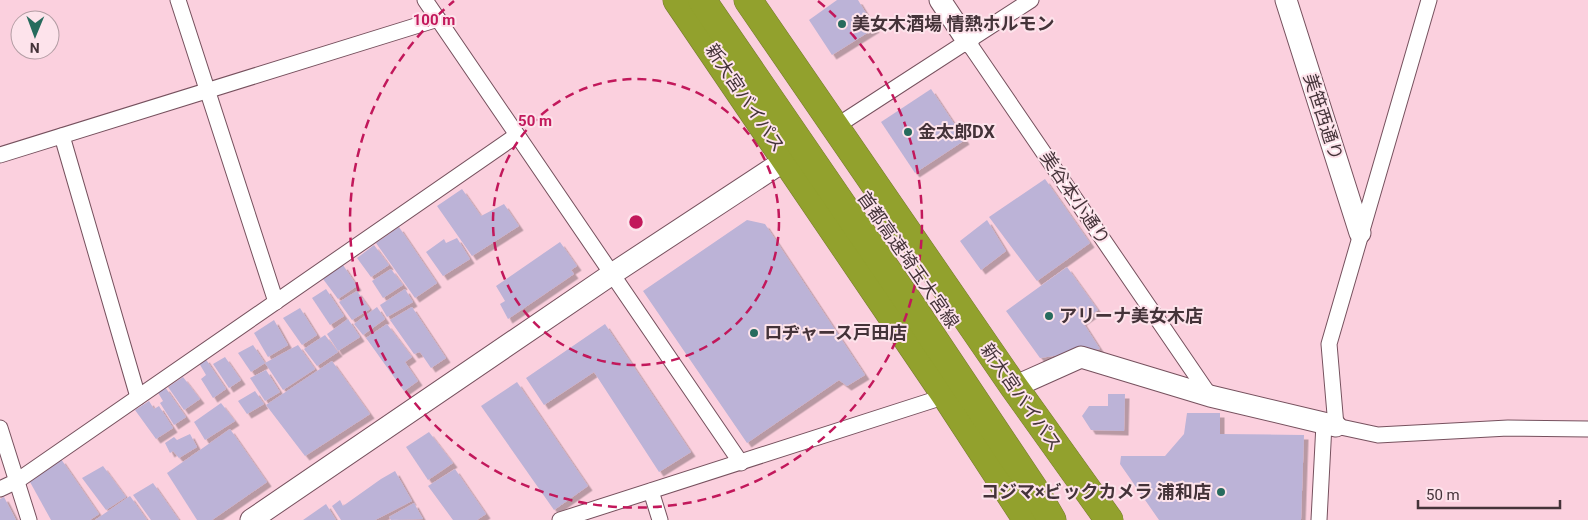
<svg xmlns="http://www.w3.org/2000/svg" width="1588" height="520" font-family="Roboto,'Noto Sans JP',sans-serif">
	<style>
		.building { fill: #bcb3d7; filter: url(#shadow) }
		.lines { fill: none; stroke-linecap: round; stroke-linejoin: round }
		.street-casing { stroke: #76515e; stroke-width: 17 }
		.secondary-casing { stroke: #76515e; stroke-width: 23 }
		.highway-casing { stroke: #777a31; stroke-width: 29 }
		.street { stroke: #fff; stroke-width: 15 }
		.secondary { stroke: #fff; stroke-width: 21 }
		.highway { stroke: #92a12d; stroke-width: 28 }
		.ring { fill: none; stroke: #c2185b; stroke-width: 2.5; stroke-dasharray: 9 6 }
		.poi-dot { fill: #276b5d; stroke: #fde3eb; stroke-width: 2 }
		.labels { text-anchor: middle; stroke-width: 4; stroke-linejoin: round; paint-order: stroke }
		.poi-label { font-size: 18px; font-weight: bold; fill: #443339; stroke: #fde3eb; text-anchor: start }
		.street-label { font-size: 18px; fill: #443339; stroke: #fde3eb }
		.centre { fill: #c2185b; stroke: #fde3eb; stroke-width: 2.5 }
		.ring-label { font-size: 15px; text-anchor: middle; font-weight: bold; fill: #c2185b; stroke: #fde3eb; stroke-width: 4; stroke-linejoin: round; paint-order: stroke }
	</style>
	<defs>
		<filter id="shadow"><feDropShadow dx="4.5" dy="4.5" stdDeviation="0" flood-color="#0004"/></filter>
	</defs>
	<rect width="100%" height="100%" fill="#fbd0de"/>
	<g class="building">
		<path d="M837 0H858L875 28 832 55 809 20Z"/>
		<path d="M931 89 965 140 915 173 881 122Z"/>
		<path d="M1045 179 1090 243 1037 281 989 217Z"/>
		<path d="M462 189 481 216 504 204 519 226 472 256 437 206Z"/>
		<path d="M747 220 765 224 865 375 847 386 839 380 747 443 643 291Z"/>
		<path d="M987 220 1006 251 981 270 960 241Z"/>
		<path d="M399 227 437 283 415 298 376 243Z"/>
		<path d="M457 238 470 259 443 276 426 252 444 239 446 243Z"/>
		<path d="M560 242 577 266 571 270 574 274 508 319 500 304 505 301 496 286Z"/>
		<path d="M374 245 389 265 371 277 357 258Z"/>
		<path d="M343 265 357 286 338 299 323 279Z"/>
		<path d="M1067 267 1098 310 1082 321 1100 349 1040 358 1006 311Z"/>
		<path d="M391 269 403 285 383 298 372 281Z"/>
		<path d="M326 289 344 316 330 325 312 298Z"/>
		<path d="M405 289 413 302 387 317 380 305Z"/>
		<path d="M357 291 370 309 352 320 339 302Z"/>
		<path d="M377 307 385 319 363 335 354 324Z"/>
		<path d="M412 307 446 358 431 368 420 352 414 354 390 320Z"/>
		<path d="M300 308 317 335 302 345 283 318Z"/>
		<path d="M348 319 360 337 338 351 327 334Z"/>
		<path d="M274 320 288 345 268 357 254 333Z"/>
		<path d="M387 324 412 357 405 362 418 381 404 391 366 338Z"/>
		<path d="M605 324 691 452 659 472 594 372 544 405 526 378Z"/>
		<path d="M325 335 338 352 317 366 304 349Z"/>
		<path d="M253 345 265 363 251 372 238 353Z"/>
		<path d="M298 345 315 369 283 390 265 363Z"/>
		<path d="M225 357 241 380 229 388 213 364Z"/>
		<path d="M205 358 226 389 213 398 201 379 206 375 199 363Z"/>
		<path d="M332 361 370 414 305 456 266 405Z"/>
		<path d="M266 370 280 392 265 401 250 378Z"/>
		<path d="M183 377 200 399 184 410 168 387Z"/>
		<path d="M517 382 588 486 554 510 481 406Z"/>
		<path d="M165 387 186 417 174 425 160 403 163 401 157 391Z"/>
		<path d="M255 391 264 404 247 414 238 401Z"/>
		<path d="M1108 394H1125L1124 431 1091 430 1082 416 1089 406H1108Z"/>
		<path d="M149 401 154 409 159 406 173 428 156 439 135 410Z"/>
		<path d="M221 403 235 421 205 440 194 422Z"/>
		<path d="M1187 413H1220V434L1304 435 1301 520H1159L1120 464 1121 456H1165L1184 434Z"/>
		<path d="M230 429 267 482 212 520H197L167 473Z"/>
		<path d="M429 432 453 463 428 480 406 447Z"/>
		<path d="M190 434 197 447 179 458 173 451 170 453 165 443 174 437 177 440Z"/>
		<path d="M61 459 99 514 90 520H51L30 482Z"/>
		<path d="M103 466 126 497 106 510 82 478Z"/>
		<path d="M455 469 486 514 477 520H453L428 486Z"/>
		<path d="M395 471 412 501 375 520H341L332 506 340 500 343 506 381 479Z"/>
		<path d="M153 483 179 520H151L133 495Z"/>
		<path d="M130 496 147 520H95Z"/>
		<path d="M4 497 16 520H0V499Z"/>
		<path d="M414 503 423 519 391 520 389 517Z"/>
		<path d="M326 504 336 520H303Z"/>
	</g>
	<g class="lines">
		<defs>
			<g id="street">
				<path d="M178 0 276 302"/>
				<path d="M425 0 741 463"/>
				<path d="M1429 0 1329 344 1336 426 1378 435 1508 428 1588 429"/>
				<path d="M968 42 1210 396"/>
				<path d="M835 127 1031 0"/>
				<path d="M62 136 138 397"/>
				<path d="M0 155 438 19"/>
				<path d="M0 428 29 520"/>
				<path d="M0 489 17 481 517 135"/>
				<path d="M651 491 660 520"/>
				<path d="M560 520 946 396"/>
				<path d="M1319 520 1324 424"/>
			</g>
			<g id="secondary">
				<path d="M940 0 968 42"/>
				<path d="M1286 0 1360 233"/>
				<path d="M1014 387 1081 357 1210 396 1336 426"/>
				<path d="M251 520 612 274 787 159"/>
			</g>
			<g id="highway">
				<path d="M677 0 946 396 1027 520"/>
				<path d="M702 0 915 311 1034 489 1052 520"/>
				<path d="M748 0 1014 387 1109 520"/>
			</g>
		</defs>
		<use href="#street" class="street-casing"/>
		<use href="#secondary" class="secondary-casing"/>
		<use href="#highway" class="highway-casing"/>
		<use href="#street" class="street"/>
		<use href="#secondary" class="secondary"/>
		<use href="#highway" class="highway"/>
	</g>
	<g class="ring">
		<circle cx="636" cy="222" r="143"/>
		<path d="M818 1A286 286 0 1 1 454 1"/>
	</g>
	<g class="poi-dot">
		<circle cx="842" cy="24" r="5"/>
		<circle cx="908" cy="132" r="5"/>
		<circle cx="1049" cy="316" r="5"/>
		<circle cx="754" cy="333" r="5"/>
		<circle cx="1221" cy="492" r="5"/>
	</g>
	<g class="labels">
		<g class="poi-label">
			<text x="852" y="30">美女木酒場 情熱ホルモン</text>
			<text x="918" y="138">金太郎DX</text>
			<text x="1059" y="322">アリーナ美女木店</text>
			<text x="764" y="339">ロヂャース戸田店</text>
			<text x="1211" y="498" text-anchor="end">コジマ×ビックカメラ 浦和店</text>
		</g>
		<g class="street-label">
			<text transform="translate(745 98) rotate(56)" y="6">新大宮バイパス</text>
			<text transform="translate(1323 117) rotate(72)" y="6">美笹西通り</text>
			<text transform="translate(1075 198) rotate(56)" y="6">美谷本小通り</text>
			<text transform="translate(908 260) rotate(55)" y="6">首都高速埼玉大宮線</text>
			<text transform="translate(1021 397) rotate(55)" y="6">新大宮バイパス</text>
		</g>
	</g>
	<circle cx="636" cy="222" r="8" class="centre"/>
	<g class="ring-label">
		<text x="434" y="25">100 m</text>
		<text x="535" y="126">50 m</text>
	</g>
	<g transform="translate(35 35) rotate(181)"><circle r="24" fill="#fde3eb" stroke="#b39da4"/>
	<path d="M0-4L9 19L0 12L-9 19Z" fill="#276b5d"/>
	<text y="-8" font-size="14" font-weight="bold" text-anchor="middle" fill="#443339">N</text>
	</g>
	<path d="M1418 500v8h142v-8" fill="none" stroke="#443339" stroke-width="2.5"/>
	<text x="1426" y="500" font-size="15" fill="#443339" stroke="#fde3eb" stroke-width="4" paint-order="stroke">50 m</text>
</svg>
